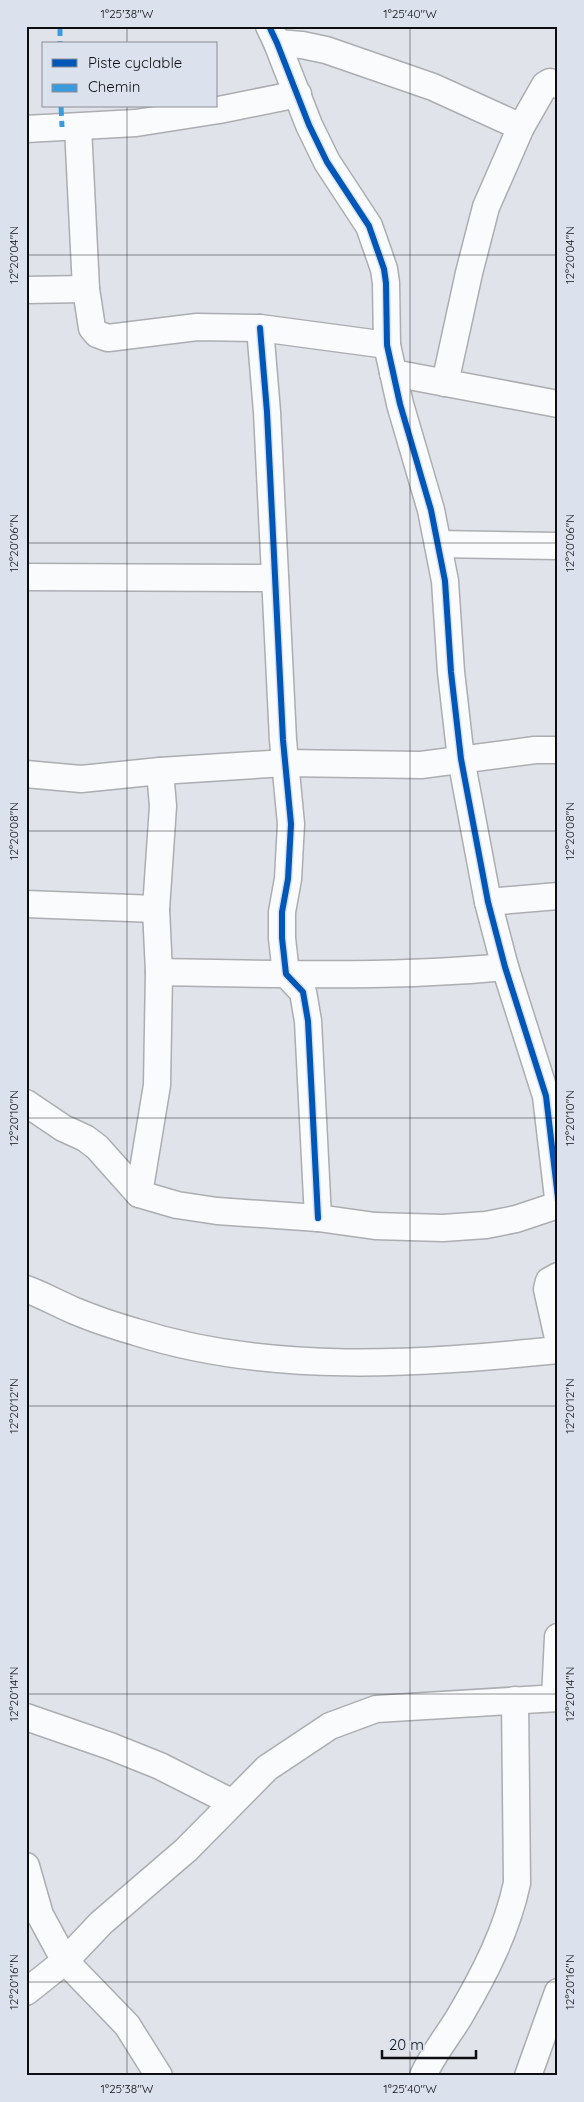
<svg xmlns="http://www.w3.org/2000/svg" width="584" height="2102" font-family="Quicksand,sans-serif">
	<style>
		.lines { fill: none; stroke-linecap: round; stroke-linejoin: round }
		.minor-casing { stroke: #abadb1; stroke-width: 29 }
		.minor { stroke: #fafbfc; stroke-width: 26 }
		.quiet { stroke: #3a9ade; stroke-width: 5; stroke-dasharray: 10 5; stroke-linecap: butt }
		.cycleway-casing { stroke: #dce2ed; stroke-width: 9 }
		.cycleway { stroke: #0057b8; stroke-width: 6 }
		.ticks { fill: none; stroke: #0c0e11; stroke-width: 1; stroke-opacity: 0.45 }
		.neatline { fill: none; stroke: #0c0e11; stroke-width: 2 }
		.ticks-label { font-size: 12px; text-anchor: middle; fill: #0c0e11 }
	</style>
	<rect width="100%" height="100%" fill="#e0e3e9"/>
	<g class="lines">
		<defs>
			<g id="minor">
				<path d="M269 26 277 43 309 125 327 162 369 226 384 269 386 283 387 345 400 404 431 510 445 581 451 672 461 759 488 902 505 967 546 1096 558 1198"/>
				<path d="M277 43 302 45 326 50 433 87 521 127 545 85 550 82 558 85"/>
				<path d="M78 127 86 289 92 328 97 334 108 338 197 327 260 328 387 345"/>
				<path d="M26 129 136 123 219 110 298 94"/>
				<path d="M26 290 86 289"/>
				<path d="M260 328 267 412 283 740 291 824 288 879 282 912V938L286 974 303 992 308 1021 318 1218"/>
				<path d="M393 373 558 404"/>
				<path d="M445 383 469 273 486 207 521 127"/>
				<path d="M438 544 558 546"/>
				<path d="M26 577 275 578"/>
				<path d="M26 774 81 779 160 771"/>
				<path d="M488 902 558 896"/>
				<path d="M26 904 156 909 163 806 160 771 285 763 421 765 535 750H558"/>
				<path d="M159 972C274 974 390 978 505 967"/>
				<path d="M26 1103 63 1128 85 1138 97 1147 139 1194 177 1205 217 1211 318 1218 375 1226 443 1228 486 1225 516 1219 558 1205"/>
				<path d="M139 1194 157 1085 159 972 156 909"/>
				<path d="M558 1276 549 1281 547 1289 558 1338"/>
				<path d="M26 1289C43 1295 58 1304 75 1311 94 1319 115 1326 136 1332 271 1375 419 1364 558 1350"/>
				<path d="M555 1698 558 1637"/>
				<path d="M26 1717 110 1746 160 1766 231 1802"/>
				<path d="M26 1866 40 1915 65 1961 127 2025 159 2076"/>
				<path d="M26 1992 65 1961 101 1923 186 1850 267 1768 330 1726 376 1709 558 1698"/>
				<path d="M423 2076C433 2053 449 2035 461 2014 485 1973 507 1930 517 1883L515 1700"/>
				<path d="M528 2076 558 1992"/>
			</g>
		</defs>
		<use href="#minor" class="minor-casing"/>
		<use href="#minor" class="minor"/>
		<g class="quiet">
			<path d="M60 26V44"/>
			<path d="M61 106 62 127"/>
		</g>
		<defs>
			<g id="cycleway">
				<path d="M269 26 277 43 309 125 327 162 369 226 384 269 386 283 387 345 400 404 431 510 445 581 451 672 461 759 488 902 505 967 546 1096 558 1198"/>
				<path d="M260 328 267 412 283 740 291 824 288 879 282 912V938L286 974 303 992 308 1021 318 1218"/>
			</g>
		</defs>
		<use href="#cycleway" class="cycleway-casing"/>
		<use href="#cycleway" class="cycleway"/>
	</g>
	<path class="ticks" d="M127 26V44M410 26V2076M127 106V2076M26 255H558M26 543H558M26 831H558M26 1118H558M26 1406H558M26 1694H558M26 1982H558"/>
	<rect width="584" height="2102" fill="none" stroke="#dce2ed" stroke-width="55"/>
	<rect x="42" y="42" width="175" height="65" fill="#dce2ed" stroke="#898d95"/>
	<rect x="52" y="59" width="25" height="8" fill="#0057b8" stroke="#898d95"/>
	<text x="88" y="68" font-size="15" fill="#0c0e11">Piste cyclable</text>
	<rect x="52" y="84" width="25" height="8" fill="#3a9ade" stroke="#898d95"/>
	<text x="88" y="92" font-size="15" fill="#0c0e11">Chemin</text>
	<path d="M382 2050v8h94v-8" fill="none" stroke="#0c0e11" stroke-width="2.5"/>
	<text x="389" y="2050" font-size="15" fill="#0c0e11" stroke="#dce2ed" stroke-width="4" paint-order="stroke">20 m</text>
	<rect x="28" y="28" width="528" height="2046" class="neatline"/>
	<g class="ticks-label">
		<text x="127" y="18">1°25'38"W</text>
		<text x="410" y="18">1°25'40"W</text>
		<text transform="translate(570 255) rotate(-90)" y="4">12°20'04"N</text>
		<text transform="translate(14 255) rotate(-90)" y="4">12°20'04"N</text>
		<text transform="translate(14 543) rotate(-90)" y="4">12°20'06"N</text>
		<text transform="translate(570 543) rotate(-90)" y="4">12°20'06"N</text>
		<text transform="translate(14 831) rotate(-90)" y="4">12°20'08"N</text>
		<text transform="translate(570 831) rotate(-90)" y="4">12°20'08"N</text>
		<text transform="translate(14 1118) rotate(-90)" y="4">12°20'10"N</text>
		<text transform="translate(570 1118) rotate(-90)" y="4">12°20'10"N</text>
		<text transform="translate(570 1406) rotate(-90)" y="4">12°20'12"N</text>
		<text transform="translate(14 1406) rotate(-90)" y="4">12°20'12"N</text>
		<text transform="translate(14 1694) rotate(-90)" y="4">12°20'14"N</text>
		<text transform="translate(570 1694) rotate(-90)" y="4">12°20'14"N</text>
		<text transform="translate(570 1982) rotate(-90)" y="4">12°20'16"N</text>
		<text transform="translate(14 1982) rotate(-90)" y="4">12°20'16"N</text>
		<text x="127" y="2093">1°25'38"W</text>
		<text x="410" y="2093">1°25'40"W</text>
	</g>
</svg>
